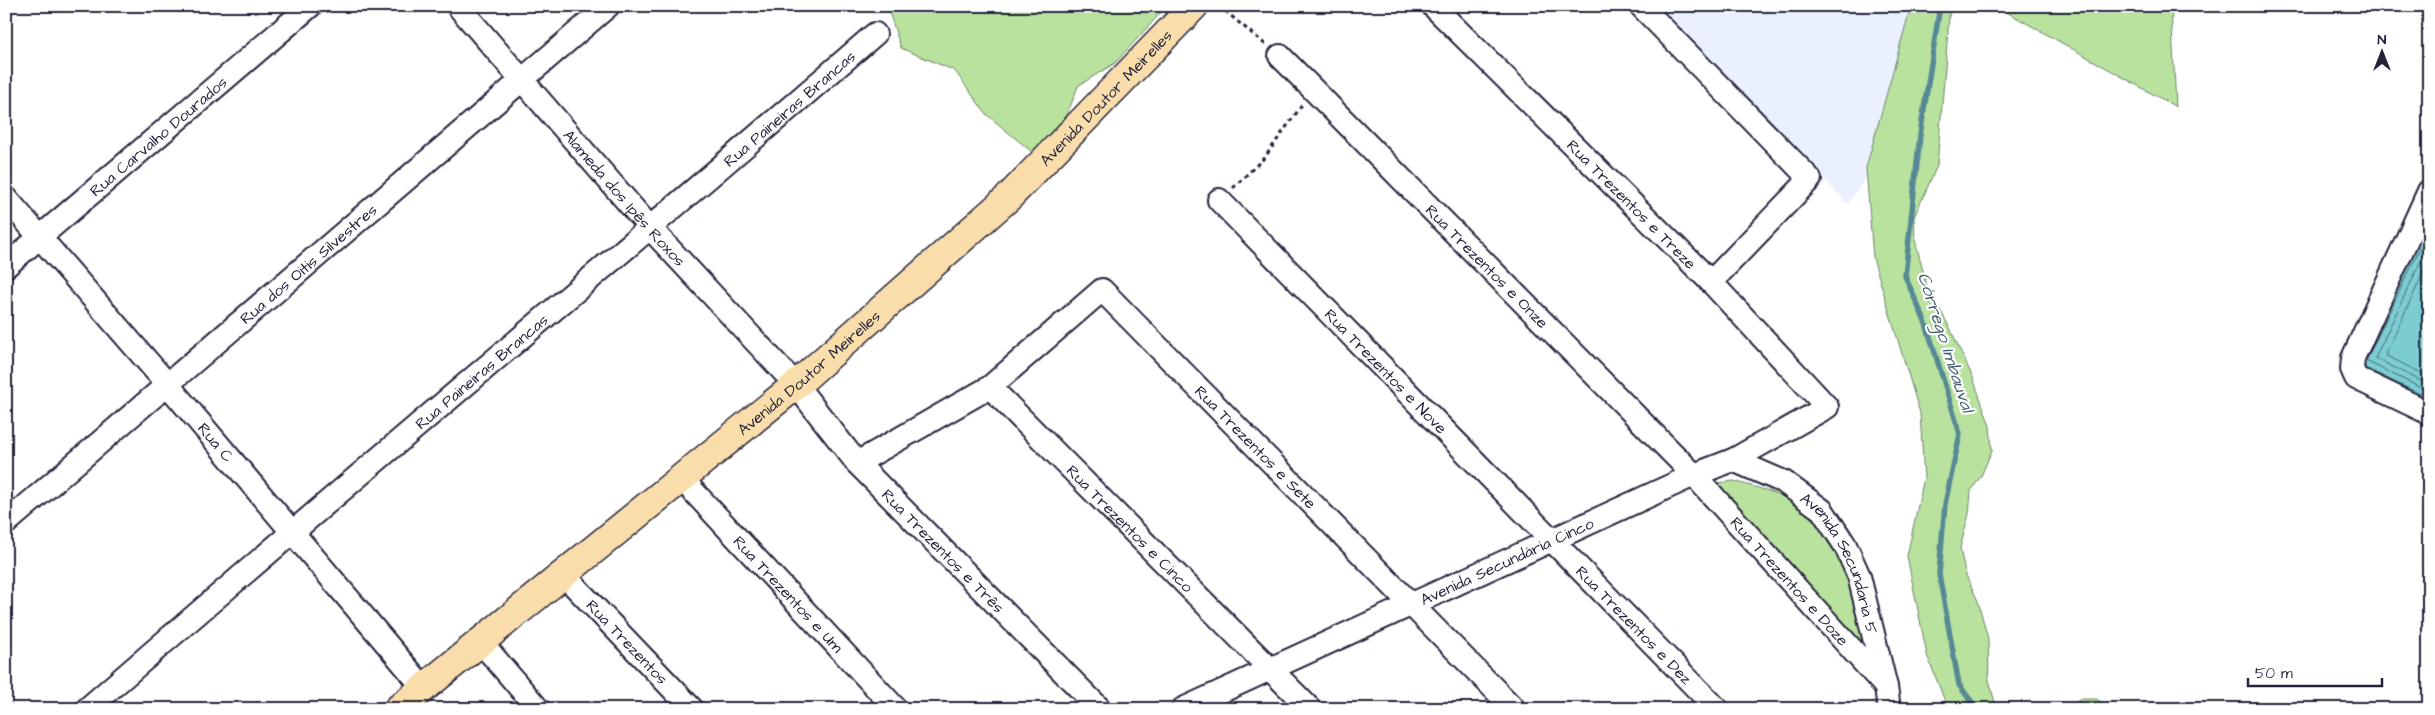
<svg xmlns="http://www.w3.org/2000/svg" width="2435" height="715" font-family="'Architects Daughter',sans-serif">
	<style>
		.built { fill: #eaf0fe }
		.green { fill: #b8e29e; stroke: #6d826c }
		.water { fill: #7bcdd1; stroke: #578995 }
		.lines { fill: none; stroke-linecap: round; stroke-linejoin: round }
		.shore { stroke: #466677; stroke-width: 1 }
		.stream { stroke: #578995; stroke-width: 5.5 }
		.minor-casing { stroke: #22223b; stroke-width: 26 }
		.major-casing { stroke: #22223b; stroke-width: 31 }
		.path { stroke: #22223b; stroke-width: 3; stroke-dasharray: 4 4; stroke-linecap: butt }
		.minor { stroke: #fff; stroke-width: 22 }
		.major { stroke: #f9ddab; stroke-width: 28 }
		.labels { text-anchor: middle; stroke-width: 4.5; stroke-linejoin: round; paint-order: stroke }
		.street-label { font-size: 16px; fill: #22223b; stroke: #fff }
		.water-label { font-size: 18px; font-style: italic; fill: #415e70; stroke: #fff }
	</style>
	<rect width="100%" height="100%" fill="#fff"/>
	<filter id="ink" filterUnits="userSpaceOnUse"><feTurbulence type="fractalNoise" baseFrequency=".02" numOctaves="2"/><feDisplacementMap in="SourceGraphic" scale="10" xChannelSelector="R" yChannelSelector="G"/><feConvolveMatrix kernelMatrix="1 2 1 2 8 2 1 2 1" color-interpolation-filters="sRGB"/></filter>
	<g filter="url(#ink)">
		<path class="built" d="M1655 6H1922L1879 157 1848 204Z"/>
		<g class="green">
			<path d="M887 6H1167L1115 63 1078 86 1064 123 1032 152 986 114 955 71 901 48Z"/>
			<path d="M1911 6H1950L1937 166 1914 217 1915 240 1927 286 1950 328 1973 378 1990 426 1992 450 1981 476 1971 491 1969 514 1960 548 1965 573 1978 601 1988 639 1989 680 1995 703 2002 709H1948L1927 655 1907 556 1924 478 1920 413 1873 258 1866 168Z"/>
			<path d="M1996 6H2171L2176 107Z"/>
			<path d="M1734 481C1750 486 1770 490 1785 498 1846 533 1853 597 1869 659L1710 484Z"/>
			<path d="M2080 699H2097L2108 709H2068Z"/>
		</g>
		<path class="water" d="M2429 218V398L2359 365Z"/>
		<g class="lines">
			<g class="shore">
				<path d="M2429 229 2366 361 2429 392"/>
				<path d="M2429 244 2375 358 2429 385"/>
				<path d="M2429 261 2385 355 2429 377"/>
			</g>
			<path class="stream" d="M1940 6 1920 135 1905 276 1926 324 1960 434 1945 504 1939 574 1959 685 1977 709"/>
			<defs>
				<g id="minor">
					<path id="s1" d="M458 6 651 229 796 385 857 463 1100 709"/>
					<path d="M1641 6 1810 179 1711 282"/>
					<path id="s2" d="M1280 56 1694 475 1886 687"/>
					<path d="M2429 191 2353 358 2352 369 2356 378 2429 413"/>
					<path id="s3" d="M6 198 168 385 424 688"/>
					<path id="s4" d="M1219 200 1717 709"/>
					<path id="s5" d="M6 266 310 6"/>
					<path id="s6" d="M990 387 1310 709"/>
					<path id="s7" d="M1733 460 1784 482 1822 510 1845 545 1859 576 1886 687 1889 709"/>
					<path id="s8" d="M857 463 990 387 1102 290 1514 709"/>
					<path id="s9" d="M681 478 896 709"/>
					<path id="s10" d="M6 523 608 6"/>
					<path id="s11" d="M564 575 692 709"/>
					<path d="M481 642 538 709"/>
					<path id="s12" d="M87 709C348 482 614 261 875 34"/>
					<path id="s13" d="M1183 709 1694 475 1733 460 1827 407 1711 282 1433 6"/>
				</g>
				<g id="major">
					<path id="s14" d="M398 709 796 385 1009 197 1194 6"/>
				</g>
			</defs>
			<use href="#minor" class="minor-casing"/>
			<use href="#major" class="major-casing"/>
			<g class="path">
				<path d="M1219 6 1266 45"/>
				<path d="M1233 188 1265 157 1302 105"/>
			</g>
			<use href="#minor" class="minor"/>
			<use href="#major" class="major"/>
		</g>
	</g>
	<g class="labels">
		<g class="street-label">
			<text dy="6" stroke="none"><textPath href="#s14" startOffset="936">Avenida Doutor Meirelles</textPath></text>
			<text dy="6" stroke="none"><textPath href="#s12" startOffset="924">Rua Paineiras Brancas</textPath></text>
			<text dy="6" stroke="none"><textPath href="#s5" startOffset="200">Rua Carvalho Dourados</textPath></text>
			<text dy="6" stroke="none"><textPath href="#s1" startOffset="254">Alameda dos Ipês Roxos</textPath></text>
			<text transform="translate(1632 204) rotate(45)" y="6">Rua Trezentos e Treze</text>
			<text dy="6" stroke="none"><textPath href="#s10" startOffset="398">Rua dos Oitis Silvestres</textPath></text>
			<text dy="6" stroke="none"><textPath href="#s2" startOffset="295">Rua Trezentos e Onze</textPath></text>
			<text dy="6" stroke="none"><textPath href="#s4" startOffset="239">Rua Trezentos e Nove</textPath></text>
			<text dy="6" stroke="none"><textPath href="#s12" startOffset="519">Rua Paineiras Brancas</textPath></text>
			<text dy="6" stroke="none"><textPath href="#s14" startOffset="531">Avenida Doutor Meirelles</textPath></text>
			<text dy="6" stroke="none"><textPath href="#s3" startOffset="322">Rua C</textPath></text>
			<text dy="6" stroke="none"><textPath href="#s8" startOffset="521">Rua Trezentos e Sete</textPath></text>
			<text dy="6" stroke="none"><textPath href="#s6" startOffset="199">Rua Trezentos e Cinco</textPath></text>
			<text dy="6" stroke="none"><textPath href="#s1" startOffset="730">Rua Trezentos e Três</textPath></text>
			<text dy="6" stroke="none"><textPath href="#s13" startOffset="356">Avenida Secundária Cinco</textPath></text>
			<text dy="6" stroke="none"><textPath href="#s7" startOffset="158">Avenida Secundaria 5</textPath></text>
			<text dy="6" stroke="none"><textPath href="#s2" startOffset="732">Rua Trezentos e Doze</textPath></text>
			<text dy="6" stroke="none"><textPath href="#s9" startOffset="158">Rua Trezentos e Um</textPath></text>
			<text dy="6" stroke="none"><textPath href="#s4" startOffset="594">Rua Trezentos e Dez</textPath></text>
			<text dy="6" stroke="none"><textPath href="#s11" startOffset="92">Rua Trezentos</textPath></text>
		</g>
		<g class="water-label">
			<text transform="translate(1946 342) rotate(72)" y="6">Córrego Imbauval</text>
		</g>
	</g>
	<rect width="2435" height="715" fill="none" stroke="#fff" stroke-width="25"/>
	<rect x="12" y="12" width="2410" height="690" fill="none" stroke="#22223b" stroke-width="2" filter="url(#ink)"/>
	<g transform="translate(2382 52)" stroke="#ffffff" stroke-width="4" paint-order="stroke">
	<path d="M0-4L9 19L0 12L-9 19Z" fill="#22223b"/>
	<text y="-8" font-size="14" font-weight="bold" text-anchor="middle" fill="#22223b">N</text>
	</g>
	<path d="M2248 678v8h134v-8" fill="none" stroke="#22223b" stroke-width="2.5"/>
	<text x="2255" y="678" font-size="15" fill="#22223b" stroke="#ffffff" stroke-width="4" paint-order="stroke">50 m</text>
</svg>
